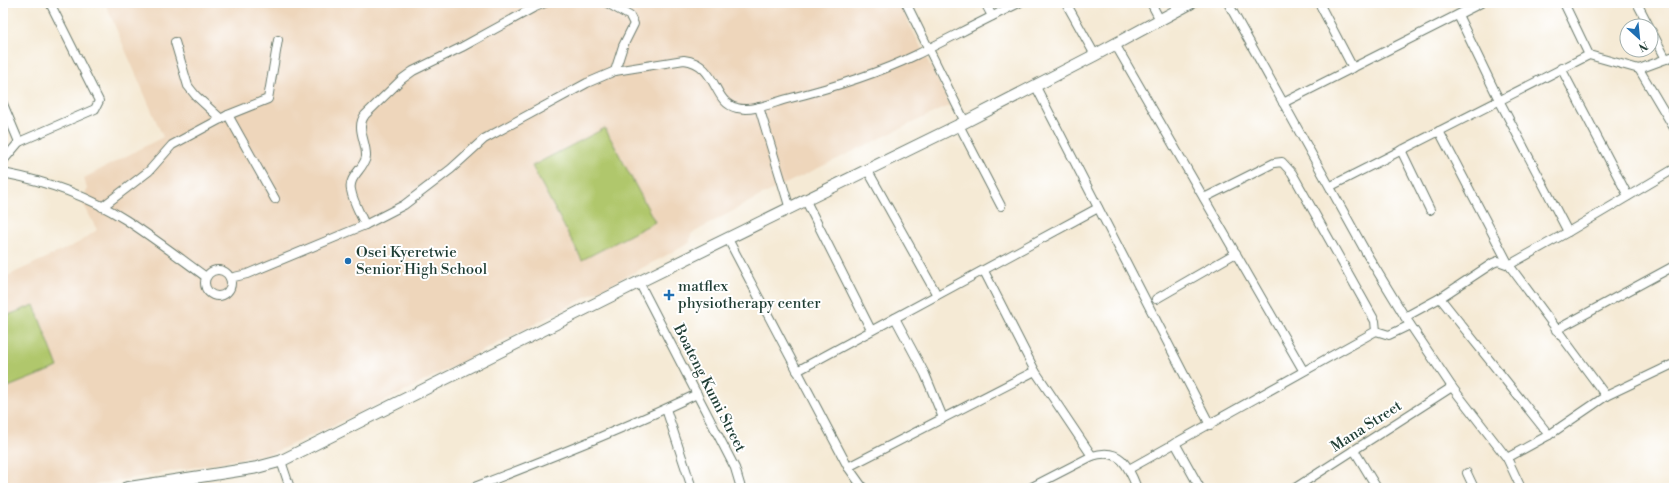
<svg xmlns="http://www.w3.org/2000/svg" width="1677" height="491" font-family="'Libre Bodoni',serif">
	<style>
		.built { fill: #eed6bb }
		.pitch { fill: #b0c76c; stroke: #688250 }
		.lines { fill: none; stroke-linecap: round; stroke-linejoin: round }
		.street-casing { stroke: #6a7a6c; stroke-width: 10 }
		.secondary-casing { stroke: #6a7a6c; stroke-width: 13 }
		.street { stroke: #fff; stroke-width: 8 }
		.secondary { stroke: #fff; stroke-width: 11 }
		.poi-dot { fill: #1f6fb2; stroke: #fff; stroke-width: 1.5 }
		.labels { text-anchor: middle; stroke-width: 4; stroke-linejoin: round; paint-order: stroke }
		.poi-label { font-size: 15px; fill: #1f3d34; stroke: #fff; text-anchor: start }
		.street-label { font-size: 15px; fill: #1f3d34; stroke: #fff }
	</style>
	<rect width="100%" height="100%" fill="#fff"/>
	<filter id="ink" filterUnits="userSpaceOnUse"><feTurbulence type="fractalNoise" baseFrequency=".025" numOctaves="2"/><feDisplacementMap in="SourceGraphic" scale="8" xChannelSelector="R" yChannelSelector="G"/><feConvolveMatrix kernelMatrix="1 2 1 2 8 2 1 2 1" color-interpolation-filters="sRGB"/></filter>
	<filter id="wash" filterUnits="userSpaceOnUse"><feTurbulence type="fractalNoise" baseFrequency=".012" numOctaves="4" result="noise"/><feDisplacementMap in="SourceGraphic" scale="16" xChannelSelector="R" yChannelSelector="G"/><feGaussianBlur stdDeviation="0.9" result="paint"/><feColorMatrix in="noise" values="0 0 0 0 0 0 0 0 0 0 0 0 0 0 0 0 0 1.4 0 .05"/><feComposite in="paint" operator="in"/></filter>
	<g filter="url(#wash)">
		<rect width="100%" height="100%" fill="#f5ead5"/>
		<path class="built" d="M105 3H899L950 105 762 195 691 234 690 243 398 395 273 453 79 488H3V278L78 243 97 230 83 203 87 189 84 178 163 137Z"/>
		<g class="pitch">
			<path d="M605 128 655 222 582 260 532 166Z"/>
			<path d="M34 305 58 367 3 389V317Z"/>
		</g>
	</g>
	<g filter="url(#ink)">
		<g class="lines">
			<defs>
				<g id="street">
					<path d="M607 3 630 16 634 24 623 46 615 71"/>
					<path d="M906 3 965 122"/>
					<path d="M985 3 992 16"/>
					<path d="M1066 3 1095 55"/>
					<path d="M1151 3 1160 20"/>
					<path d="M1228 3 1368 256 1405 317 1452 387 1507 458 1521 488"/>
					<path d="M1319 3 1353 68"/>
					<path d="M1564 3 1589 55"/>
					<path d="M1637 3 1649 26"/>
					<path d="M1458 15 1499 100 1568 232"/>
					<path d="M1651 30 1666 59"/>
					<path d="M175 42 188 86 196 96 221 119"/>
					<path d="M1115 44 1303 370"/>
					<path d="M1561 68 1628 196"/>
					<path d="M1639 69 1674 128"/>
					<path d="M1035 85 1210 425"/>
					<path d="M1283 103 1481 3"/>
					<path d="M3 104 19 142"/>
					<path d="M759 107 790 209"/>
					<path d="M228 115 275 199"/>
					<path d="M959 125 1001 206"/>
					<path d="M1439 131 1509 265 1606 396"/>
					<path d="M1401 150 1430 210"/>
					<path d="M3 161 19 142 95 109 99 101 50 3"/>
					<path d="M868 171 937 295"/>
					<path d="M3 173C45 181 90 197 126 220 154 238 180 258 206 277"/>
					<path d="M1331 186 1589 55 1639 69 1674 56"/>
					<path d="M806 201 871 330"/>
					<path d="M102 207 149 171 172 145 228 115 268 99 278 40"/>
					<path d="M365 225C361 215 353 202 351 190 348 177 364 169 366 157 367 142 355 128 365 115L402 79 413 71 462 47 533 8 545 3"/>
					<path d="M728 239 848 467 863 488"/>
					<circle cx="218" cy="283" r="13"/>
					<path d="M984 271 1035 371 1092 456"/>
					<path d="M230 278 247 274 365 225 404 205 451 169 484 139 587 83 615 71 684 60C718 64 712 103 737 108 752 112 772 103 787 99 831 88 875 75 916 55 950 38 984 20 1019 3"/>
					<path d="M639 282 735 468 741 488"/>
					<path d="M1440 298 1549 435"/>
					<path d="M1156 299 1236 253"/>
					<path d="M1405 317 1440 298 1493 263 1498 261 1509 265 1568 232 1674 169"/>
					<path d="M895 318 925 374 943 418"/>
					<path d="M1556 330 1674 266"/>
					<path d="M1376 331 1389 335 1410 325"/>
					<path d="M797 371 1098 208"/>
					<path d="M666 409 692 488"/>
					<path d="M1175 443 1200 488"/>
					<path d="M1354 450 1377 488"/>
					<path d="M1507 458 1549 435 1606 396 1671 365 1674 366"/>
					<path d="M281 461 290 488"/>
					<path d="M848 467 1035 371"/>
					<path d="M1129 469 1376 331 1375 321 1292 173 1282 162 1274 163 1204 198"/>
					<path d="M1467 473 1474 488"/>
					<path d="M178 480 181 488"/>
					<path d="M472 488C548 459 624 429 697 394"/>
					<path d="M1030 488 1092 456C1120 447 1128 465 1137 488"/>
					<path d="M1295 488 1452 387"/>
				</g>
				<path id="secondary" d="M126 488 255 468 281 461 639 282 965 122 1095 55 1191 3"/>
			</defs>
			<use href="#street" class="street-casing"/>
			<use href="#secondary" class="secondary-casing"/>
			<use href="#street" class="street"/>
			<use href="#secondary" class="secondary"/>
		</g>
	</g>
	<g class="poi-dot">
		<circle cx="348" cy="261" r="4"/>
		<path d="M667 289h4v4h4v4h-4v4h-4v-4h-4v-4h4z"/>
	</g>
	<g class="labels">
		<g class="poi-label">
			<text x="356" y="257">Osei Kyeretwie<tspan x="356" dy="17">Senior High School</tspan></text>
			<text x="678" y="291">matflex<tspan x="678" dy="17">physiotherapy center</tspan></text>
		</g>
		<g class="street-label">
			<text transform="translate(710 388) rotate(63)" y="5">Boateng Kumi Street</text>
			<text transform="translate(1366 426) rotate(-33)" y="5">Mana Street</text>
		</g>
	</g>
	<rect width="1677" height="491" fill="none" stroke="#fff" stroke-width="16"/>
	<g transform="translate(1639 38) rotate(153)"><circle r="19" fill="#ffffff" stroke="#a5b1ae"/>
	<path d="M0-3L7 15L0 10L-7 15Z" fill="#1f6fb2"/>
	<text y="-6" font-size="11" font-weight="bold" text-anchor="middle" fill="#1f3d34">N</text>
	</g>
</svg>
